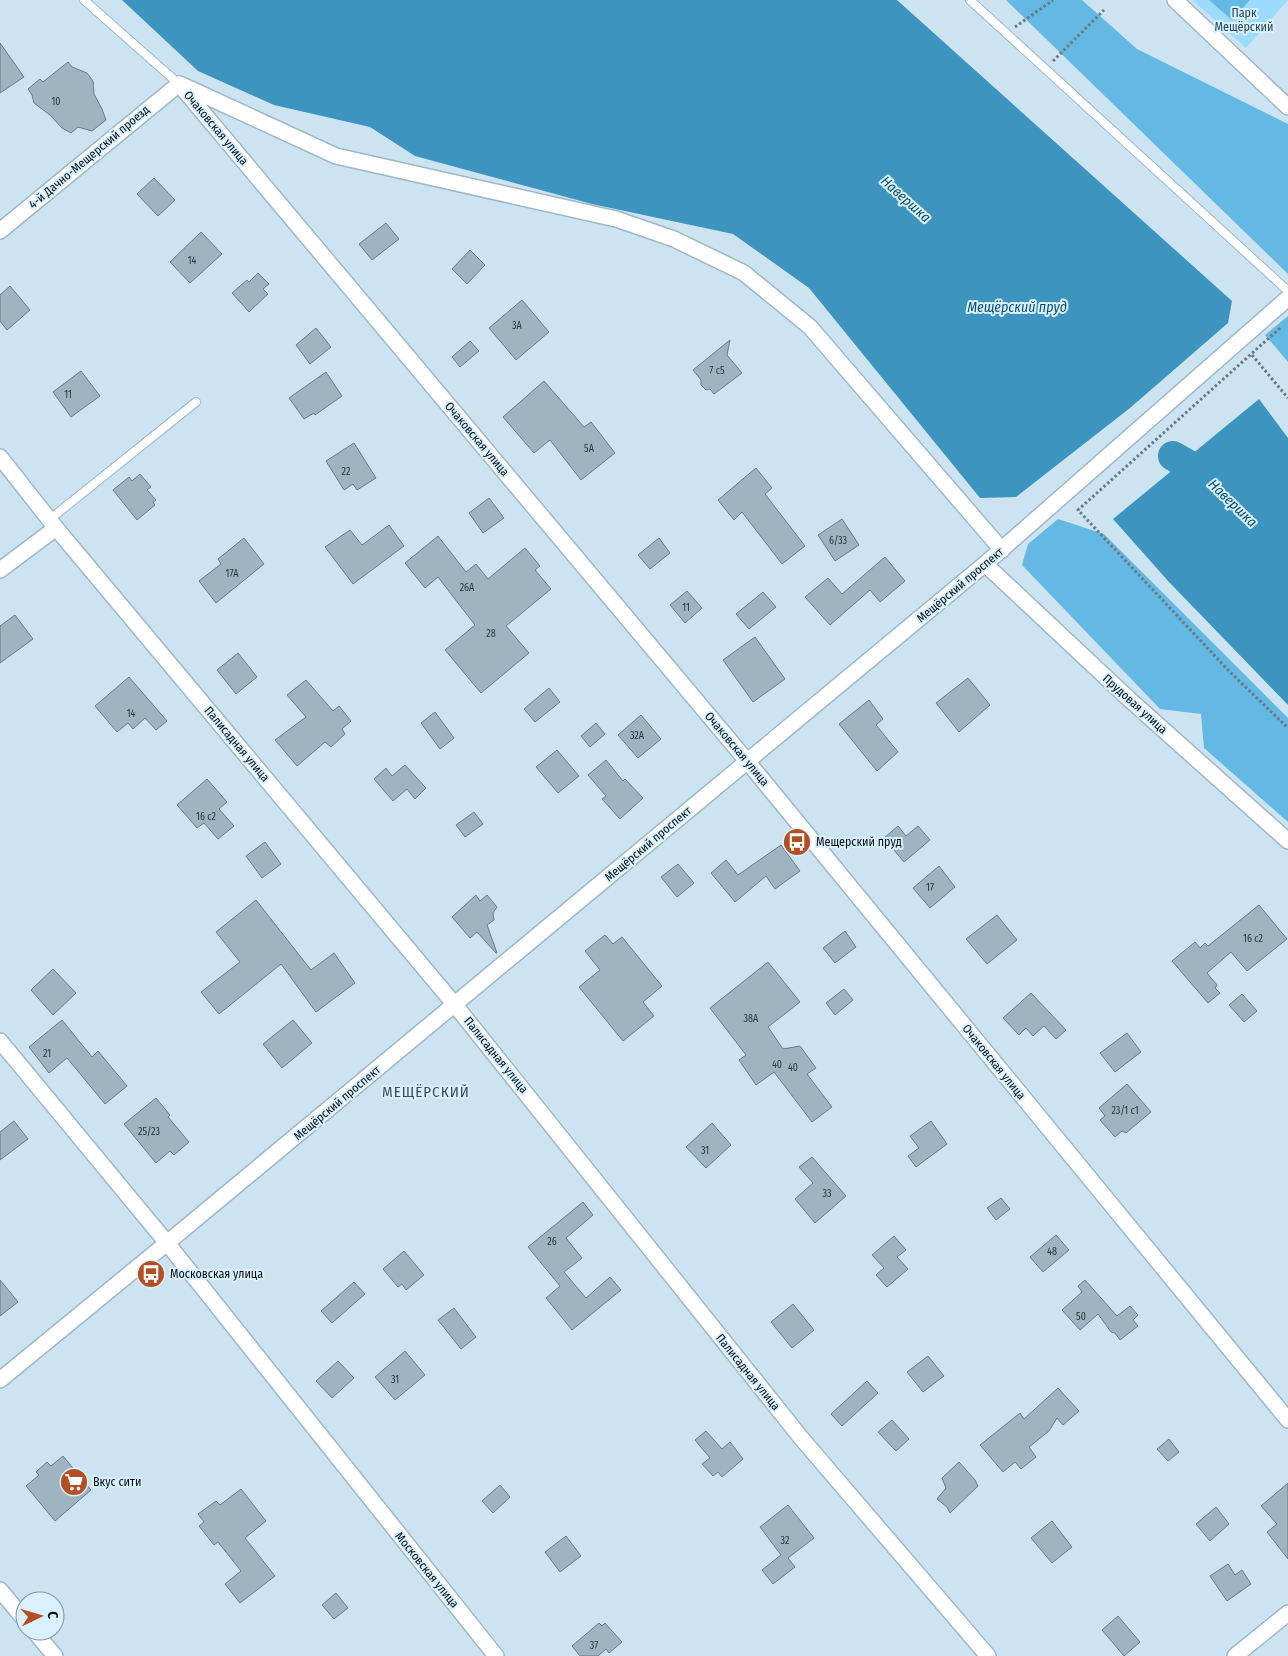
<svg xmlns="http://www.w3.org/2000/svg" width="1288" height="1656" font-family="'Fira Sans Condensed',sans-serif">
	<style>
		.green { fill: #9ddbfc }
		.forest { fill: #64b9e4 }
		.water { fill: #3d94be }
		.lines { fill: none; stroke-linecap: round; stroke-linejoin: round }
		.river { stroke: #3d94be; stroke-width: 30 }
		.building { fill: #9eb5c1; stroke: #657b87 }
		.service-casing { stroke: #a0b7c4; stroke-width: 10 }
		.minor-casing { stroke: #a0b7c4; stroke-width: 18 }
		.path { stroke: #697881; stroke-width: 3; stroke-dasharray: 2.5 2.5; stroke-linecap: butt }
		.service { stroke: #fff; stroke-width: 8 }
		.minor { stroke: #fff; stroke-width: 15 }
		.labels { text-anchor: middle; stroke-width: 4; stroke-linejoin: round; paint-order: stroke }
		.number-label { font-size: 10px; fill: #2b363d }
		.park-label { font-size: 12px; fill: #22475a; stroke: #d9f1ff }
		.street-label { font-size: 12px; fill: #050c11; stroke: #d9f1ff }
		.poi-label { font-size: 12px; fill: #050c11; stroke: #d9f1ff; text-anchor: start }
		.water-label { font-size: 14px; font-style: italic; fill: #064f6c; stroke: #d9f1ff }
		.quarter-label { font-size: 15px; letter-spacing: 1px; fill: #3a4e59; stroke: #d9f1ff }
	</style>
	<rect width="100%" height="100%" fill="#cce4f1"/>
	<path class="green" d="M1192 0H1288L1246 48Z"/>
	<g class="forest">
		<path d="M1006 0H1082L1137 49 1288 124V274Z"/>
		<path d="M1209 0H1250L1232 20Z"/>
		<path d="M1288 316V362L1265 335Z"/>
		<path d="M1058 519 1104 534 1288 718V822L1204 748 1201 714 1160 709 1022 565 1028 544Z"/>
	</g>
	<g class="water">
		<path d="M122 0H897L1232 301 1228 323 1130 408 1016 497 980 498 809 288 733 234 592 204 415 156 370 127 274 105 198 71Z"/>
		<path d="M1259 399 1288 438V705L1169 582 1113 519Z"/>
	</g>
	<g class="lines">
		<path class="river" d="M1173 456 1201 472 1215 486"/>
	</g>
	<g class="building">
		<path d="M0 43 24 77 0 93Z"/>
		<path d="M68 62 72 67 87 73 93 81 94 94 102 109 106 120 92 131 78 127 71 133 62 128 50 115 34 103 32 95 28 89 40 79 43 82Z"/>
		<path d="M154 178 175 200 158 216 137 194Z"/>
		<path d="M386 223 399 239 372 260 359 244Z"/>
		<path d="M201 232 222 254 190 283 170 262Z"/>
		<path d="M470 250 485 265 467 284 452 269Z"/>
		<path d="M258 273 269 284 263 289 268 294 249 312 232 293 247 280 249 282Z"/>
		<path d="M10 286 30 310 7 330 0 321V295Z"/>
		<path d="M522 300 549 332 516 360 489 328Z"/>
		<path d="M316 328 331 347 310 364 296 345Z"/>
		<path d="M730 340 727 355 742 373 714 394 710 389 706 390 701 385V380L693 370Z"/>
		<path d="M470 341 479 351 460 367 452 357Z"/>
		<path d="M81 371 100 396 71 417 53 392Z"/>
		<path d="M326 372 342 396 315 415 314 413 304 419 289 398Z"/>
		<path d="M544 381 584 427 591 422 615 453 581 480 550 440 534 453 503 417Z"/>
		<path d="M354 443 376 478 357 490 353 484 344 490 326 461Z"/>
		<path d="M756 468 772 488 765 494 805 546 782 564 742 512 734 520 718 500Z"/>
		<path d="M140 474 151 487 147 490 156 500 153 502 155 505 137 520 113 490 129 477 132 481Z"/>
		<path d="M489 498 504 518 483 533 469 513Z"/>
		<path d="M842 519 859 545 835 561 818 535Z"/>
		<path d="M389 525 404 546 353 584 325 547 350 530 362 545Z"/>
		<path d="M438 536 466 572 476 564 488 579 525 548 540 566 535 570 551 589 506 626 529 653 481 693 445 650 475 625 438 577 425 588 405 563Z"/>
		<path d="M244 538 264 564 216 603 199 581 221 564 218 559Z"/>
		<path d="M659 538 670 553 650 569 638 555Z"/>
		<path d="M885 557 905 581 880 602 870 590 830 625 805 597 828 578 842 594Z"/>
		<path d="M687 591 702 608 685 623 670 605Z"/>
		<path d="M763 592 776 607 749 629 736 614Z"/>
		<path d="M15 615 33 639 0 663V626Z"/>
		<path d="M755 637 785 679 753 702 723 660Z"/>
		<path d="M238 653 257 677 236 694 217 670Z"/>
		<path d="M129 677 167 721 156 730 145 718 133 729 128 723 117 732 95 706Z"/>
		<path d="M968 678 990 705 959 732 936 703Z"/>
		<path d="M306 680 333 711 339 706 351 721 342 729 345 734 331 747 325 742 297 766 275 740 306 717 287 695Z"/>
		<path d="M549 688 560 702 535 722 524 709Z"/>
		<path d="M869 700 883 719 876 725 898 752 877 771 839 724Z"/>
		<path d="M435 712 454 738 440 749 421 723Z"/>
		<path d="M641 715 661 739 638 758 618 735Z"/>
		<path d="M596 723 605 734 590 747 581 736Z"/>
		<path d="M557 750 579 776 558 793 536 767Z"/>
		<path d="M606 760 623 781 625 779 643 798 620 819 602 799 606 796 588 775Z"/>
		<path d="M405 765 426 788 415 799 407 789 393 801 374 779 386 768 392 776Z"/>
		<path d="M207 779 227 802 219 809 234 826 218 839 204 823 197 828 177 805Z"/>
		<path d="M474 812 483 824 465 837 456 825Z"/>
		<path d="M898 826 906 836 918 826 930 840 904 862 884 838Z"/>
		<path d="M265 842 281 864 262 878 246 856Z"/>
		<path d="M781 845 800 871 775 889 766 876 735 902 711 873 726 860 738 875Z"/>
		<path d="M678 864 694 883 677 897 661 877Z"/>
		<path d="M939 866 955 887 930 908 913 888Z"/>
		<path d="M476 895 480 901 487 895 497 907 493 913 494 920 487 925 497 953H496L477 932 470 938 452 917Z"/>
		<path d="M256 900 311 970 334 953 355 983 316 1012 281 964 219 1014 201 992 240 962 216 932Z"/>
		<path d="M1259 905 1287 939 1247 971 1231 952 1207 973 1217 985 1215 988 1220 993 1208 1003 1172 961 1195 942 1200 948 1205 943 1208 946Z"/>
		<path d="M997 915 1017 940 987 964 966 939Z"/>
		<path d="M845 931 856 947 835 963 823 948Z"/>
		<path d="M605 935 613 944 622 937 662 986 643 1002 654 1016 623 1041 579 987 600 970 585 951Z"/>
		<path d="M768 962 800 1002 768 1027 783 1049 800 1046 816 1068 807 1074 832 1107 812 1122 774 1072 756 1085 739 1060 746 1055 710 1008Z"/>
		<path d="M53 969 76 993 53 1015 31 990Z"/>
		<path d="M844 989 853 1000 835 1015 826 1003Z"/>
		<path d="M1031 993 1066 1030 1056 1039 1044 1026 1033 1036 1026 1028 1019 1035 1003 1018Z"/>
		<path d="M1242 994 1257 1011 1244 1022 1229 1005Z"/>
		<path d="M62 1020 92 1057 98 1051 127 1086 105 1104 67 1058 49 1073 29 1047Z"/>
		<path d="M293 1020 312 1043 282 1068 263 1044Z"/>
		<path d="M1127 1033 1141 1052 1115 1072 1100 1053Z"/>
		<path d="M1127 1084 1151 1112 1126 1133 1122 1131 1115 1137 1100 1120 1105 1116 1099 1108Z"/>
		<path d="M156 1098 170 1115 168 1117 189 1142 174 1155 170 1151 156 1163 124 1124Z"/>
		<path d="M14 1121 28 1139 0 1160V1132Z"/>
		<path d="M931 1121 947 1144 916 1167 908 1156 919 1148 910 1136Z"/>
		<path d="M712 1123 731 1145 706 1168 686 1147Z"/>
		<path d="M812 1157 846 1196 815 1223 795 1199 813 1183 799 1167Z"/>
		<path d="M1001 1198 1010 1209 996 1220 987 1208Z"/>
		<path d="M583 1202 593 1215 566 1238 582 1258 564 1272 586 1298 610 1277 621 1290 572 1330 546 1298 560 1286 528 1247Z"/>
		<path d="M1056 1235 1069 1250 1043 1272 1030 1257Z"/>
		<path d="M894 1236 906 1250 897 1257 908 1269 887 1287 876 1275 884 1268 872 1255Z"/>
		<path d="M404 1251 424 1275 406 1290 402 1284 398 1287 383 1269Z"/>
		<path d="M0 1280 18 1302 0 1316Z"/>
		<path d="M1085 1280 1117 1316 1130 1306 1138 1315 1133 1320 1138 1326 1120 1340 1115 1333 1111 1332 1098 1314 1080 1330 1062 1310 1082 1292 1078 1286Z"/>
		<path d="M354 1282 365 1294 332 1323 321 1311Z"/>
		<path d="M793 1304 814 1330 792 1348 771 1322Z"/>
		<path d="M454 1308 476 1337 461 1349 438 1320Z"/>
		<path d="M405 1351 425 1375 395 1400 375 1377Z"/>
		<path d="M928 1356 944 1376 923 1392 907 1372Z"/>
		<path d="M338 1361 354 1378 332 1398 316 1381Z"/>
		<path d="M867 1381 878 1393 842 1426 831 1414Z"/>
		<path d="M1058 1388 1079 1411 1063 1425 1057 1418 1049 1431 1029 1447 1036 1457 1021 1469 1015 1462 1003 1472 980 1445 1020 1413 1024 1419Z"/>
		<path d="M892 1420 909 1439 896 1451 878 1432Z"/>
		<path d="M706 1431 722 1449 730 1442 743 1459 722 1477 718 1472 713 1476 702 1464 710 1458 695 1440Z"/>
		<path d="M1169 1439 1179 1452 1168 1461 1157 1449Z"/>
		<path d="M63 1456 91 1490 55 1521 26 1486 39 1475 36 1472 47 1462 51 1466Z"/>
		<path d="M959 1462 975 1480 978 1486 950 1513 947 1507 937 1499 946 1488 942 1478Z"/>
		<path d="M1288 1483V1559L1267 1532 1277 1524 1261 1506Z"/>
		<path d="M500 1485 510 1497 493 1513 482 1501Z"/>
		<path d="M241 1489 266 1521 245 1538 275 1576 240 1603 225 1584 241 1571 218 1542 214 1545 199 1526 204 1522 198 1514 216 1501 220 1505Z"/>
		<path d="M788 1505 814 1538 788 1558 795 1567 773 1584 762 1570 781 1555 760 1527Z"/>
		<path d="M1216 1507 1229 1524 1210 1541 1196 1524Z"/>
		<path d="M1052 1521 1072 1547 1052 1563 1031 1538Z"/>
		<path d="M566 1536 581 1556 560 1572 545 1552Z"/>
		<path d="M1228 1564 1235 1575 1242 1570 1251 1584 1227 1601 1210 1576Z"/>
		<path d="M336 1593 348 1608 334 1619 322 1605Z"/>
		<path d="M1118 1616 1140 1642 1124 1656 1102 1630Z"/>
		<path d="M599 1623 602 1626 605 1623 622 1642 609 1653 606 1649 598 1656H580L572 1646Z"/>
	</g>
	<g class="lines">
		<defs>
			<g id="service">
				<path d="M84 0 179 84"/>
				<path d="M970 0 1288 291"/>
				<path d="M49 520 196 402"/>
			</g>
			<g id="minor">
				<path d="M1175 0 1288 107"/>
				<path d="M179 84 747 761 1288 1420"/>
				<path d="M182 85 336 156 616 219 674 239 744 273 810 327 1002 550"/>
				<path d="M0 231 179 84"/>
				<path d="M0 457 56 528 455 1005 802 1439 988 1656"/>
				<path d="M985 564 1129 699 1288 841"/>
				<path d="M0 570 56 528"/>
				<path d="M0 1041 167 1243 496 1656"/>
				<path d="M0 1380 167 1243 985 564 1288 298"/>
				<path d="M0 1590 25 1620"/>
				<path d="M34 1631 55 1656"/>
				<path d="M1235 1656 1288 1613"/>
			</g>
		</defs>
		<use href="#service" class="service-casing"/>
		<use href="#minor" class="minor-casing"/>
		<g class="path">
			<path d="M1015 27 1053 0"/>
			<path d="M1053 61 1104 10"/>
			<path d="M1280 328 1078 510 1229 671 1288 728"/>
			<path d="M1252 355 1288 398"/>
		</g>
		<use href="#service" class="service"/>
		<use href="#minor" class="minor"/>
	</g>
	<defs>
		<symbol id="bus-disc" viewBox="-11 -11 22 22"><circle r="9.5" fill="#b54f23" stroke="#d9f1ff"/><path d="M-5-6H5V4H4V6H2V4H-2V6H-4V4H-5ZM-3.5-4V0h7V-4ZM-3.5 1.2v1.5H-2V1.2ZM2 1.2v1.5H3.5V1.2Z" fill="#fff"/></symbol>
		<symbol id="supermarket-disc" viewBox="-11 -11 22 22"><circle r="9.5" fill="#b54f23" stroke="#d9f1ff"/><path d="M-6-5.5h2.5l.6 2H6L4.5 2H-2.5L-4.4-4H-6ZM-1.5 3.2a1.3 1.3 0 1 0 .1 0ZM3 3.2a1.3 1.3 0 1 0 .1 0Z" fill="#fff"/></symbol>
	</defs>
	<g fill-rule="evenodd">
		<use href="#bus-disc" x="781" y="826" width="32" height="32"/>
		<use href="#bus-disc" x="135" y="1258" width="32" height="32"/>
		<use href="#supermarket-disc" x="58" y="1466" width="32" height="32"/>
	</g>
	<g class="labels">
		<g class="number-label">
			<text x="56" y="105">10</text>
			<text x="192" y="264">14</text>
			<text x="517" y="329">3А</text>
			<text x="717" y="374">7 с5</text>
			<text x="68" y="398">11</text>
			<text x="589" y="452">5А</text>
			<text x="346" y="475">22</text>
			<text x="838" y="544">6/33</text>
			<text x="232" y="577">17А</text>
			<text x="467" y="591">26А</text>
			<text x="686" y="611">11</text>
			<text x="491" y="637">28</text>
			<text x="131" y="717">14</text>
			<text x="637" y="739">32А</text>
			<text x="206" y="820">16 с2</text>
			<text x="930" y="891">17</text>
			<text x="1253" y="942">16 с2</text>
			<text x="751" y="1022">38А</text>
			<text x="47" y="1057">21</text>
			<text x="777" y="1068">40</text>
			<text x="793" y="1071">40</text>
			<text x="1125" y="1114">23/1 с1</text>
			<text x="149" y="1135">25/23</text>
			<text x="705" y="1154">31</text>
			<text x="827" y="1197">33</text>
			<text x="552" y="1245">26</text>
			<text x="1052" y="1255">48</text>
			<text x="1081" y="1320">50</text>
			<text x="395" y="1383">31</text>
			<text x="785" y="1544">32</text>
			<text x="594" y="1649">37</text>
		</g>
		<g class="park-label">
			<text x="1244" y="17">Парк<tspan x="1244" dy="14">Мещёрский</tspan></text>
		</g>
		<g class="street-label">
			<text transform="translate(216 128) rotate(50)" y="4">Очаковская улица</text>
			<text transform="translate(89 157) rotate(-40)" y="4">4-й Дачно-Мещерский проезд</text>
			<text transform="translate(477 439) rotate(50)" y="4">Очаковская улица</text>
			<text transform="translate(960 585) rotate(-40)" y="4">Мещёрский проспект</text>
			<text transform="translate(1135 704) rotate(42)" y="4">Прудовая улица</text>
			<text transform="translate(237 744) rotate(50)" y="4">Палисадная улица</text>
			<text transform="translate(737 749) rotate(50)" y="4">Очаковская улица</text>
			<text transform="translate(648 844) rotate(-40)" y="4">Мещёрский проспект</text>
			<text transform="translate(496 1055) rotate(51)" y="4">Палисадная улица</text>
			<text transform="translate(994 1062) rotate(51)" y="4">Очаковская улица</text>
			<text transform="translate(337 1103) rotate(-40)" y="4">Мещёрский проспект</text>
			<text transform="translate(748 1372) rotate(51)" y="4">Палисадная улица</text>
			<text transform="translate(427 1570) rotate(51)" y="4">Московская улица</text>
		</g>
		<g class="poi-label">
			<text x="816" y="846">Мещерский пруд</text>
			<text x="170" y="1278">Московская улица</text>
			<text x="93" y="1486">Вкус сити</text>
		</g>
		<g class="water-label">
			<text transform="translate(906 199) rotate(42)" y="5">Навершка</text>
			<text x="1017" y="312">Мещёрский пруд</text>
			<text transform="translate(1233 503) rotate(44)" y="5">Навершка</text>
		</g>
		<g class="quarter-label">
			<text x="426" y="1097">МЕЩЁРСКИЙ</text>
		</g>
	</g>
	<g transform="translate(40 1616) rotate(85)"><circle r="24" fill="#d9f1ff" stroke="#8495a0"/>
	<path d="M0-4L9 19L0 12L-9 19Z" fill="#b54f23"/>
	<text y="-8" font-size="14" font-weight="bold" text-anchor="middle" fill="#050c11">С</text>
	</g>
</svg>
